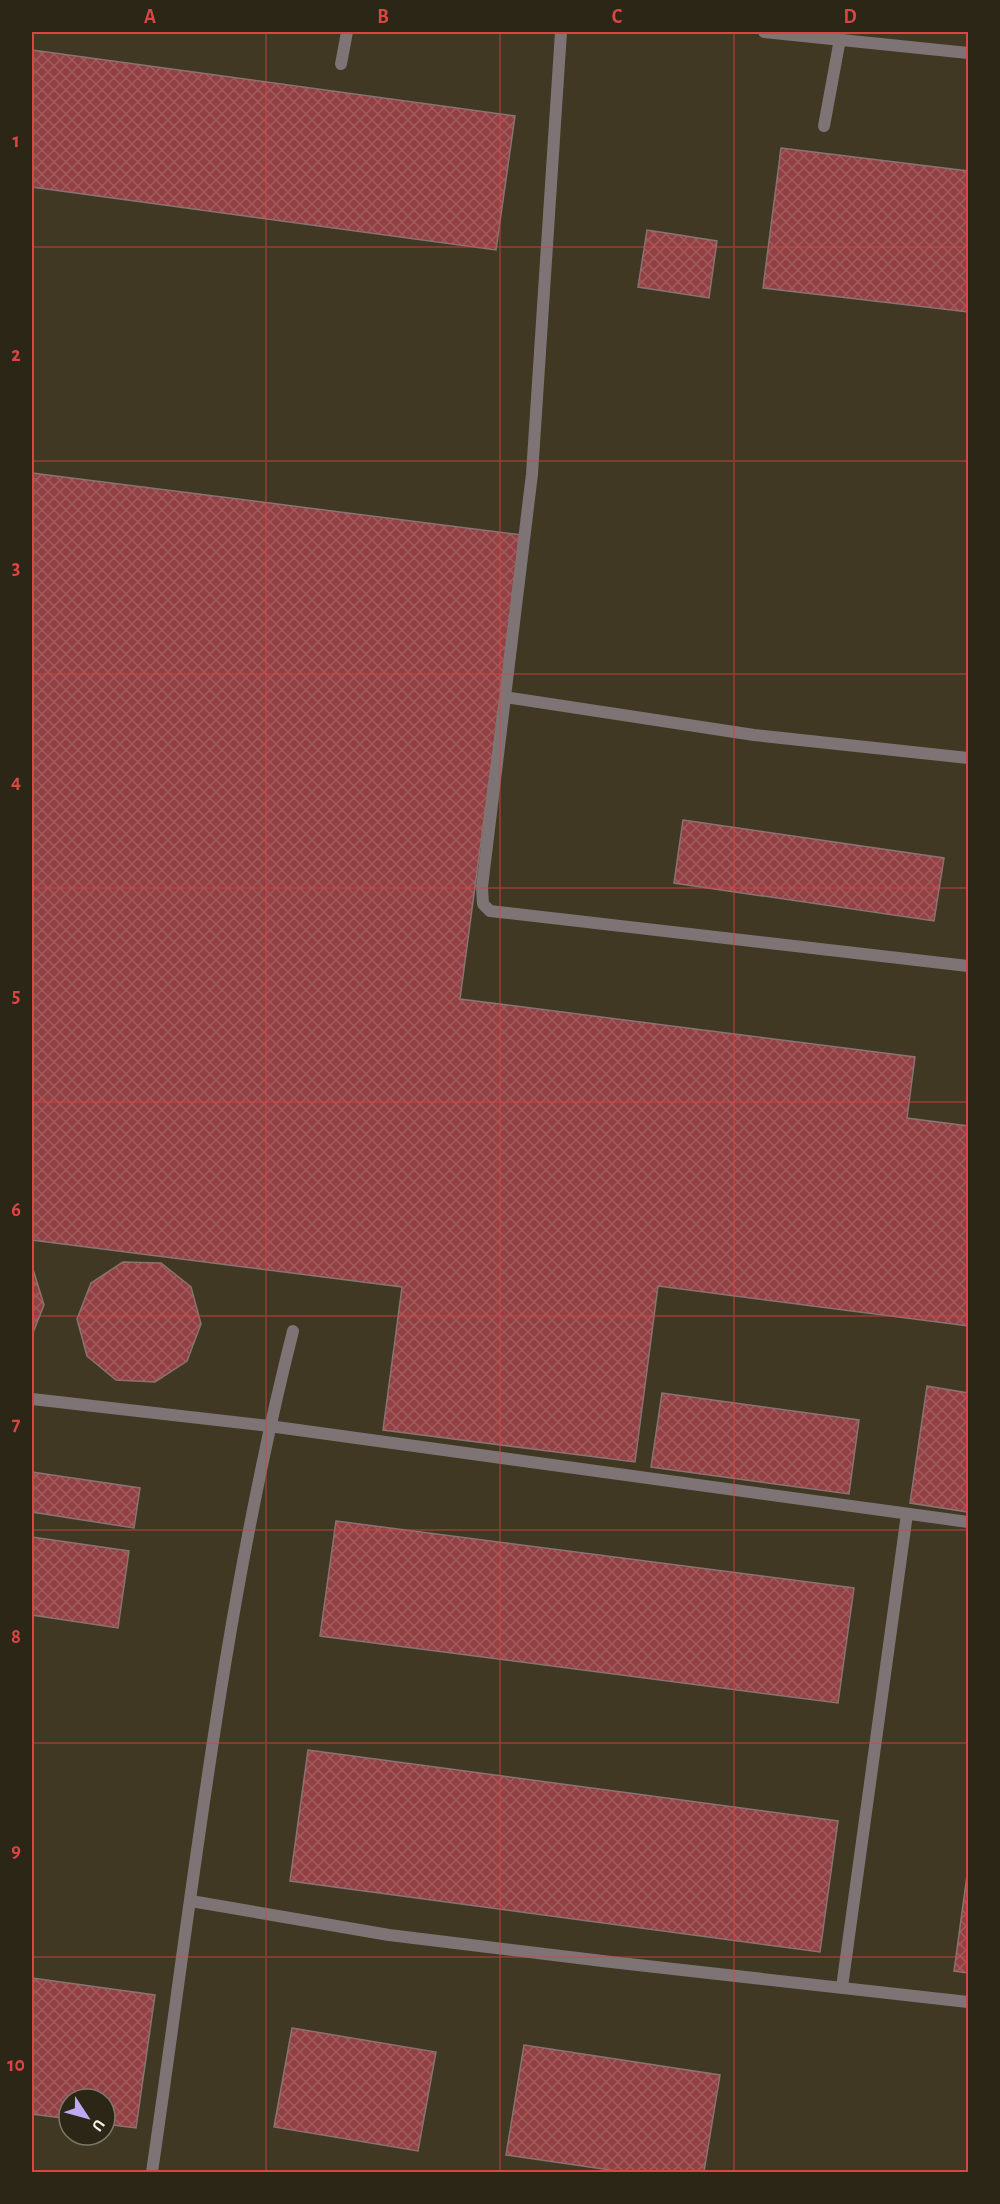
<svg xmlns="http://www.w3.org/2000/svg" width="1000" height="2204" font-family="'Alegreya Sans',sans-serif">
	<style>
		.built { fill: #403822; fill-rule: evenodd }
		.building { fill: url(#building-cross-hatch); stroke: #897372; stroke-width: 1.5 }
		.lines { fill: none; stroke-linecap: round; stroke-linejoin: round }
		.lane { stroke: #7e7475; stroke-width: 12 }
		.grid { fill: none; stroke: #db4645; stroke-width: 1.5; stroke-opacity: 0.55 }
		.neatline { fill: none; stroke: #db4645; stroke-width: 2 }
		.grid-label { font-size: 20px; text-anchor: middle; font-weight: bold; fill: #db4645 }
	</style>
	<defs>
		<pattern id="building-cross-hatch" width="8" height="8" patternUnits="userSpaceOnUse" patternTransform="scale(1.5)"><rect width="8" height="8" fill="#924043"/><path d="M0 0l8 8M0 8l8-8" fill="none" stroke="#a25c5e"/></pattern>
	</defs>
	<rect width="100%" height="100%" fill="#353020"/>
	<path class="built" d="M32 32H968V2172H32ZM69 2099H105V2135H69Z"/>
	<g class="building">
		<path d="M32 50 515 116 496 250 32 187Z"/>
		<path d="M781 148 968 171V312L763 288Z"/>
		<path d="M647 230 717 241 709 298 638 287Z"/>
		<path d="M32 473 522 535 460 999 915 1057 907 1118 968 1126V1326L658 1286 635 1462 383 1430 402 1287 32 1240Z"/>
		<path d="M683 820 944 858 934 921 674 883Z"/>
		<path d="M123 1262 161 1263 191 1287 201 1324 187 1361 155 1382 116 1380 87 1356 77 1319 91 1283Z"/>
		<path d="M32 1266 44 1305 32 1335Z"/>
		<path d="M927 1386 968 1393V1512L910 1503Z"/>
		<path d="M662 1393 859 1420 849 1494 651 1467Z"/>
		<path d="M32 1472 140 1488 134 1528 32 1512Z"/>
		<path d="M336 1521 854 1588 838 1703 320 1636Z"/>
		<path d="M32 1537 129 1551 118 1628 32 1615Z"/>
		<path d="M308 1750 838 1821 820 1952 290 1881Z"/>
		<path d="M968 1868V1973L954 1971Z"/>
		<path d="M32 1978 155 1995 136 2128 105 2124V2099H69V2119L32 2114Z"/>
		<path d="M292 2028 436 2052 418 2151 274 2127Z"/>
		<path d="M524 2045 720 2075 704 2172H624L506 2155Z"/>
	</g>
	<g class="lines">
		<g class="lane">
			<path d="M561 32 532 474 482 887 483 904 490 911 968 966"/>
			<path d="M764 32 968 53"/>
			<path d="M341 64 347 32"/>
			<path d="M824 126 840 39"/>
			<path d="M505 697 754 735 968 758"/>
			<path d="M32 1399 269 1426 968 1522"/>
			<path d="M191 1901 389 1935 611 1962 968 2002"/>
			<path d="M842 1987 907 1514"/>
			<path d="M152 2172C193 1891 223 1607 293 1331"/>
		</g>
	</g>
	<path class="grid" d="M266 32V2172M500 32V2172M734 32V2172M32 247H968M32 461H968M32 674H968M32 888H968M32 1102H968M32 1316H968M32 1530H968M32 1743H968M32 1957H968"/>
	<rect width="1000" height="2204" fill="none" stroke="#2b2616" stroke-width="66"/>
	<g transform="translate(87 2117) rotate(126)"><circle r="28" fill="#2b2616" stroke="#7c786a" stroke-width="1.5"/>
	<path d="M0-4.5L10 22L0 15L-10 22Z" fill="#bea9f4"/>
	<text y="-9" font-size="16" font-weight="bold" text-anchor="middle" fill="#f5f2e7">U</text>
	</g>
	<rect x="33" y="33" width="934" height="2138" class="neatline"/>
	<g class="grid-label">
		<text x="150" y="23">A</text>
		<text x="383" y="23">B</text>
		<text x="617" y="23">C</text>
		<text x="850" y="23">D</text>
		<text x="16" y="147">1</text>
		<text x="16" y="361">2</text>
		<text x="16" y="574">3</text>
		<text x="16" y="788">4</text>
		<text x="16" y="1002">5</text>
		<text x="16" y="1216">6</text>
		<text x="16" y="1430">7</text>
		<text x="16" y="1643">8</text>
		<text x="16" y="1857">9</text>
		<text x="16" y="2071">10</text>
	</g>
</svg>
